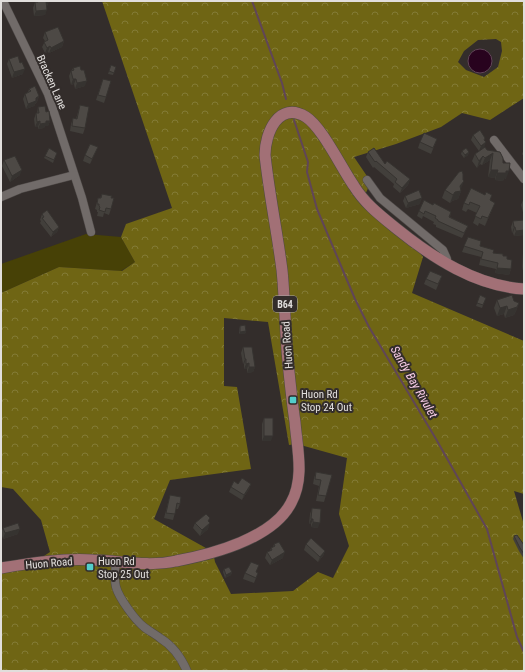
<svg xmlns="http://www.w3.org/2000/svg" width="525" height="672" font-family="'Roboto Condensed',sans-serif">
	<style>
		.grass { fill: #474106 }
		.forest { fill: url(#forest-crowns); fill-rule: evenodd }
		.water { fill: #28031e; stroke: #604557 }
		.lines { fill: none; stroke-linecap: round; stroke-linejoin: round }
		.stream { stroke: #604557; stroke-width: 2 }
		.minor-casing { stroke: #4e4947; stroke-width: 9 }
		.major-casing { stroke: #4e4947; stroke-width: 12 }
		.minor { stroke: #716b69; stroke-width: 8 }
		.major { stroke: #a27076; stroke-width: 11 }
		.wall { fill: #423f3b }
		.shaded-wall { fill: #363330 }
		.building { fill: #4d4945; stroke: #363330 }
		.poi-dot { fill: #53cdcb; stroke: #332d2b; stroke-width: 1.5 }
		.labels { text-anchor: middle; stroke-width: 4; stroke-linejoin: round; paint-order: stroke }
		.shield { fill: #332d2b; stroke: #ada9a7; stroke-width: 1 }
		.shield-label { font-size: 10px; font-weight: bold; fill: #e1dedc }
		.street-label { font-size: 11px; fill: #e1dedc; stroke: #332d2b }
		.poi-label { font-size: 11px; fill: #e1dedc; stroke: #332d2b; text-anchor: start }
		.water-label { font-size: 12px; font-style: italic; fill: #f8cce7; stroke: #332d2b }
	</style>
	<defs>
		<pattern id="forest-crowns" width="20" height="18" patternUnits="userSpaceOnUse"><rect width="20" height="18" fill="#6f6514"/><path d="M2 6a3 3 0 1 1 6 0M12 15a3 3 0 1 1 6 0" fill="none" stroke="#837b36"/></pattern>
	</defs>
	<rect width="100%" height="100%" fill="#332d2b"/>
	<path class="grass" d="M86 234 121 237 135 262 121 271 59 267 1 293V264Z"/>
	<path class="forest" d="M102 1H524V98L490 120 462 113 441 127 396 144 354 157 371 182 363 199 409 238 423 257 412 293 524 341V494L514 491 524 525V671H1V564H32L50 552 41 520 13 489 1 487V293L59 267 122 271 135 262 121 237 126 224 172 208ZM496 39 501 42 502 51 498 67 484 77 466 70 458 62 464 51 478 40ZM224 318 268 322 289 445 297 444 347 458 339 514 349 546 333 578 318 572 293 591 231 594 215 562 213 552 154 519 170 480 251 469 237 387 224 386Z"/>
	<circle class="water" cx="480" cy="61" r="12"/>
	<g class="lines">
		<g class="stream">
			<path d="M252 1 282 83 286 99"/>
			<path d="M294 120 308 162 307 172 317 209 355 299 369 327 436 439 487 529 517 637 524 652"/>
		</g>
		<defs>
			<g id="minor">
				<path d="M3 1 48 94 82 198 91 232"/>
				<path d="M494 140 524 179"/>
				<path d="M367 180 380 198 443 250 447 259V264"/>
				<path d="M1 197 20 189 74 175"/>
				<path d="M116 562C115 570 114 579 116 587 119 598 135 620 144 627 149 631 155 634 160 638 173 646 181 657 187 671"/>
			</g>
			<path id="major" d="M1 568C31 563 63 558 93 560 121 561 149 567 176 561 213 554 273 538 291 503 305 478 297 448 295 422 292 402 290 382 288 362 285 332 285 300 282 270 277 231 269 193 265 155 265 133 279 100 306 117 322 127 342 169 354 186 365 204 381 216 397 229 433 258 476 286 524 289"/>
		</defs>
		<use href="#minor" class="minor-casing"/>
		<use href="#major" class="major-casing"/>
		<use href="#minor" class="minor"/>
		<use href="#major" class="major"/>
	</g>
	<g class="wall">
		<path d="M35 1H49L47 6 45 15 34 16 33 8 35 2Z"/>
		<path d="M45 32 64 41 62 47 49 53 48 52 45 53 42 47 45 41 43 38Z"/>
		<path d="M9 59 23 74 12 78 7 64Z"/>
		<path d="M111 65 116 67 113 75 108 74Z"/>
		<path d="M73 68 85 86 75 89 74 84 71 85 69 76 71 71 72 70Z"/>
		<path d="M103 79 106 97 104 103 96 100Z"/>
		<path d="M29 89 39 96 37 102 36 103 34 106 26 109 23 99 25 94 28 92Z"/>
		<path d="M80 105 85 128 83 134 70 131 71 124 73 118 76 119Z"/>
		<path d="M38 107 46 112 50 121 48 126H45L44 128 38 129V127H35L34 119 36 113H37Z"/>
		<path d="M473 135 485 138 484 148 487 150 500 152 506 179 504 178 503 181 495 180V178L488 177 490 160 482 165 480 164 477 168 472 161 475 154 479 151 471 140Z"/>
		<path d="M437 139 431 154 418 148 420 142Z"/>
		<path d="M98 147 90 164 83 161 85 155Z"/>
		<path d="M524 149V157L522 154Z"/>
		<path d="M462 151 469 152 468 155 464 158 461 154Z"/>
		<path d="M368 152 385 164 410 179 408 185 400 193 393 187 394 184 374 167 373 168 366 157Z"/>
		<path d="M57 153 53 163 44 158 45 156Z"/>
		<path d="M4 160 20 175 10 182 2 166Z"/>
		<path d="M445 190H461V191L458 199 452 201 450 203 442 198Z"/>
		<path d="M102 194 111 198V209L109 215 104 213 103 217 97 216 98 212H97V210L95 209 98 198H100Z"/>
		<path d="M485 195H492L490 200 492 210 485 226 479 223 478 226 473 223 477 213 468 209 466 212 462 210 464 203Z"/>
		<path d="M405 196 420 204 406 208 403 201Z"/>
		<path d="M523 200H524V216L521 205Z"/>
		<path d="M433 205 451 212 450 217 468 226 462 238 436 227V225L433 224 434 222 423 216 422 219 417 216 419 211Z"/>
		<path d="M42 214 59 227 57 232 51 237 40 223 41 221 40 220Z"/>
		<path d="M524 220V235L514 236 513 233H512L511 227 513 221Z"/>
		<path d="M468 237 480 246 493 253 503 256 507 259 511 269 509 275 495 273 496 269 479 265 481 257 462 252Z"/>
		<path d="M524 250V270H522L523 253Z"/>
		<path d="M442 276 436 290 424 284 426 279Z"/>
		<path d="M480 295 486 298 482 308 476 306Z"/>
		<path d="M497 300 514 301 519 303 516 311 514 315 505 318 504 314 497 316 494 308Z"/>
		<path d="M240 326 246 331 245 334H239V329Z"/>
		<path d="M243 347 255 367 253 372 247 373V369H244V364H243L241 353Z"/>
		<path d="M264 418 271 441H262V424Z"/>
		<path d="M316 472 332 475 324 502 316 501 319 486 313 484 314 478Z"/>
		<path d="M238 484H251L249 489 242 500 229 492 231 487Z"/>
		<path d="M170 495 180 504 178 509H176L173 520 164 518Z"/>
		<path d="M312 508 318 528 311 527V524H309L310 514Z"/>
		<path d="M209 522 208 529 200 536 193 528 195 523Z"/>
		<path d="M3 528 18 534 3 539 1 533Z"/>
		<path d="M514 536 524 545V559L519 551 513 539Z"/>
		<path d="M274 544 283 558 270 565 265 558 267 552 270 551 271 548 273 547Z"/>
		<path d="M306 544 325 551 323 556 318 562 304 550Z"/>
		<path d="M224 569 232 572 231 575 225 578 223 572Z"/>
		<path d="M256 572 258 573 254 583 243 579 245 573Z"/>
	</g>
	<g class="shaded-wall">
		<path d="M46 1H49L47 6Z"/>
		<path d="M47 10 45 15 34 16 36 11Z"/>
		<path d="M64 41 62 47 49 53 51 48Z"/>
		<path d="M50 46 48 52 45 53 47 48Z"/>
		<path d="M25 69 23 74 12 78 14 72Z"/>
		<path d="M73 79H76L74 84 71 85Z"/>
		<path d="M87 81 85 86 75 89 77 83Z"/>
		<path d="M39 96 37 102 36 103 34 106 26 109 28 104 36 98Z"/>
		<path d="M40 121 38 127H35L37 122Z"/>
		<path d="M46 121H50L48 126H45L44 128 38 129 40 124Z"/>
		<path d="M486 142 484 148 479 151 481 146Z"/>
		<path d="M469 152 468 155 464 158 465 155Z"/>
		<path d="M493 153 490 160 482 165 485 158Z"/>
		<path d="M483 156 480 164 477 168 479 161Z"/>
		<path d="M22 170 20 175 10 182 12 176Z"/>
		<path d="M491 170H498L495 178 488 177Z"/>
		<path d="M506 171H509L506 179 504 178 503 181 495 180 497 173Z"/>
		<path d="M410 179 408 185 400 193 402 188Z"/>
		<path d="M464 181 461 189 460 191H461L458 199 452 201 450 203 453 195Z"/>
		<path d="M422 198 420 204 406 208 408 203Z"/>
		<path d="M495 203 492 210 485 226 488 218Z"/>
		<path d="M59 227 57 232 51 237 53 232Z"/>
		<path d="M514 227H515L513 233H512Z"/>
		<path d="M524 230V235L514 236 516 231Z"/>
		<path d="M524 263V270H522Z"/>
		<path d="M497 268 511 269 509 275 495 273Z"/>
		<path d="M519 303 516 311 514 315 505 318 508 310Z"/>
		<path d="M507 306 504 314 497 316 500 308Z"/>
		<path d="M246 331 245 334H239L240 332Z"/>
		<path d="M245 359H246L244 364H243Z"/>
		<path d="M249 363 247 369H244L246 364Z"/>
		<path d="M249 367H255L253 372 247 373Z"/>
		<path d="M264 436H273L271 441H262Z"/>
		<path d="M251 484 249 489 242 500 244 495Z"/>
		<path d="M311 519H313L311 524H309Z"/>
		<path d="M313 522 320 523 318 528 311 527Z"/>
		<path d="M210 523 208 529 200 536 202 530Z"/>
		<path d="M20 529 18 534 3 539 5 533Z"/>
		<path d="M325 551 323 556 318 562 320 557Z"/>
		<path d="M285 552 283 558 270 565 272 560Z"/>
		<path d="M232 572 231 575 225 578 226 575Z"/>
	</g>
	<g class="building">
		<path d="M37 1H46L47 10 36 11 35 2H38Z"/>
		<path d="M58 27 64 41 51 48 50 46 47 48 44 42 48 40 45 32Z"/>
		<path d="M18 56 20 63 22 62 25 69 14 72 9 59Z"/>
		<path d="M111 65 116 67 114 73 109 71Z"/>
		<path d="M80 66 81 70H84L87 81 77 83 76 79H73L71 71 74 70 73 68Z"/>
		<path d="M103 79 111 81 106 97 98 95Z"/>
		<path d="M35 86 39 96 36 98V101L28 104 25 94 31 91 29 89Z"/>
		<path d="M80 105 89 107 85 128 72 126 73 118 77 119Z"/>
		<path d="M45 106 46 112 49 111 50 121H46V123L40 124V121L37 122 36 113H39L38 107Z"/>
		<path d="M480 130 485 138 484 140 486 142 481 146 473 135Z"/>
		<path d="M424 133 437 139 433 148 420 142Z"/>
		<path d="M90 144 98 147 92 159 85 155Z"/>
		<path d="M485 147 487 150 500 152 503 158V163H510L509 171H506V173H497L498 170H491L493 153 485 158 483 156 479 161 475 154Z"/>
		<path d="M49 148 57 153 54 160 45 156Z"/>
		<path d="M374 148 385 164 387 161 410 179 402 188 395 182 397 179 376 161 375 162 368 152Z"/>
		<path d="M466 148 469 152 465 155 462 151Z"/>
		<path d="M15 156 22 170 12 176 4 160Z"/>
		<path d="M462 171 463 174V180L464 181 460 186 461 191 455 192 453 195 445 190 459 172Z"/>
		<path d="M471 188 485 195 486 192 492 195 490 200 495 203 488 218 482 216 481 219 475 216 480 206 470 202 469 205 464 203Z"/>
		<path d="M419 190 422 198 408 203 405 196Z"/>
		<path d="M102 194 112 196 111 198H114L111 209 106 208 105 212 99 210 100 207 99 206V204H97L98 198H101Z"/>
		<path d="M424 200 433 205 434 203 451 212 449 217 468 226 464 233 438 221V220L435 218 436 216 425 211 424 214 419 211Z"/>
		<path d="M47 210 59 227 53 232 42 218 44 217 42 214Z"/>
		<path d="M524 220V230L516 231 515 227H514L513 221Z"/>
		<path d="M468 237 481 241 480 246 494 250 493 253 503 254V256H507V259L512 260 511 269 497 268 498 263 481 259 483 252 464 246Z"/>
		<path d="M430 271 442 276 438 284 426 279Z"/>
		<path d="M480 295 486 298 483 305 477 303Z"/>
		<path d="M512 295 514 301 519 303 517 307 508 310 507 306 500 308 497 300Z"/>
		<path d="M245 325 246 331 240 332V326Z"/>
		<path d="M243 347H252L255 367H249V363L246 364V359H245Z"/>
		<rect x="264" y="418" width="9" height="18"/>
		<path d="M316 472 332 475 326 496 318 495 321 480 315 479Z"/>
		<path d="M242 478 251 484 244 495 231 487 234 481 238 484Z"/>
		<path d="M170 495 181 497 180 504 177 503 175 514 166 513Z"/>
		<path d="M312 508 321 509 320 523 313 522V519H311Z"/>
		<path d="M206 514 210 518 208 521 210 523 202 530 195 523Z"/>
		<path d="M18 523 20 529 5 533 3 528Z"/>
		<path d="M517 535 524 545V554L520 548 514 536Z"/>
		<path d="M311 538 325 551 320 557 306 544Z"/>
		<path d="M279 542 285 552 272 560 267 552 272 550 271 548 275 546 274 544Z"/>
		<path d="M251 562 259 565 256 572 258 573 256 578 245 573Z"/>
		<path d="M229 567 232 572 226 575 224 569Z"/>
	</g>
	<g class="poi-dot">
		<rect x="289" y="396" width="8" height="8" rx="2"/>
		<rect x="86" y="563" width="8" height="8" rx="2"/>
	</g>
	<g class="labels">
		<rect class="shield" x="273" y="296" width="24" height="16" rx="3"/>
		<g class="shield-label">
			<text x="285" y="308">B64</text>
		</g>
		<g class="street-label">
			<text transform="translate(52 82) rotate(66)" y="4">Bracken Lane</text>
			<text transform="translate(287 345) rotate(-94)" y="4">Huon Road</text>
			<text transform="translate(49 563) rotate(-5)" y="4">Huon Road</text>
		</g>
		<g class="poi-label">
			<text x="301" y="398">Huon Rd<tspan x="301" dy="13">Stop 24 Out</tspan></text>
			<text x="98" y="565">Huon Rd<tspan x="98" dy="13">Stop 25 Out</tspan></text>
		</g>
		<g class="water-label">
			<text transform="translate(414 382) rotate(60)" y="4">Sandy Bay Rivulet</text>
		</g>
	</g>
	<rect width="525" height="672" fill="none" stroke="#e1dedc" stroke-width="4"/>
</svg>
